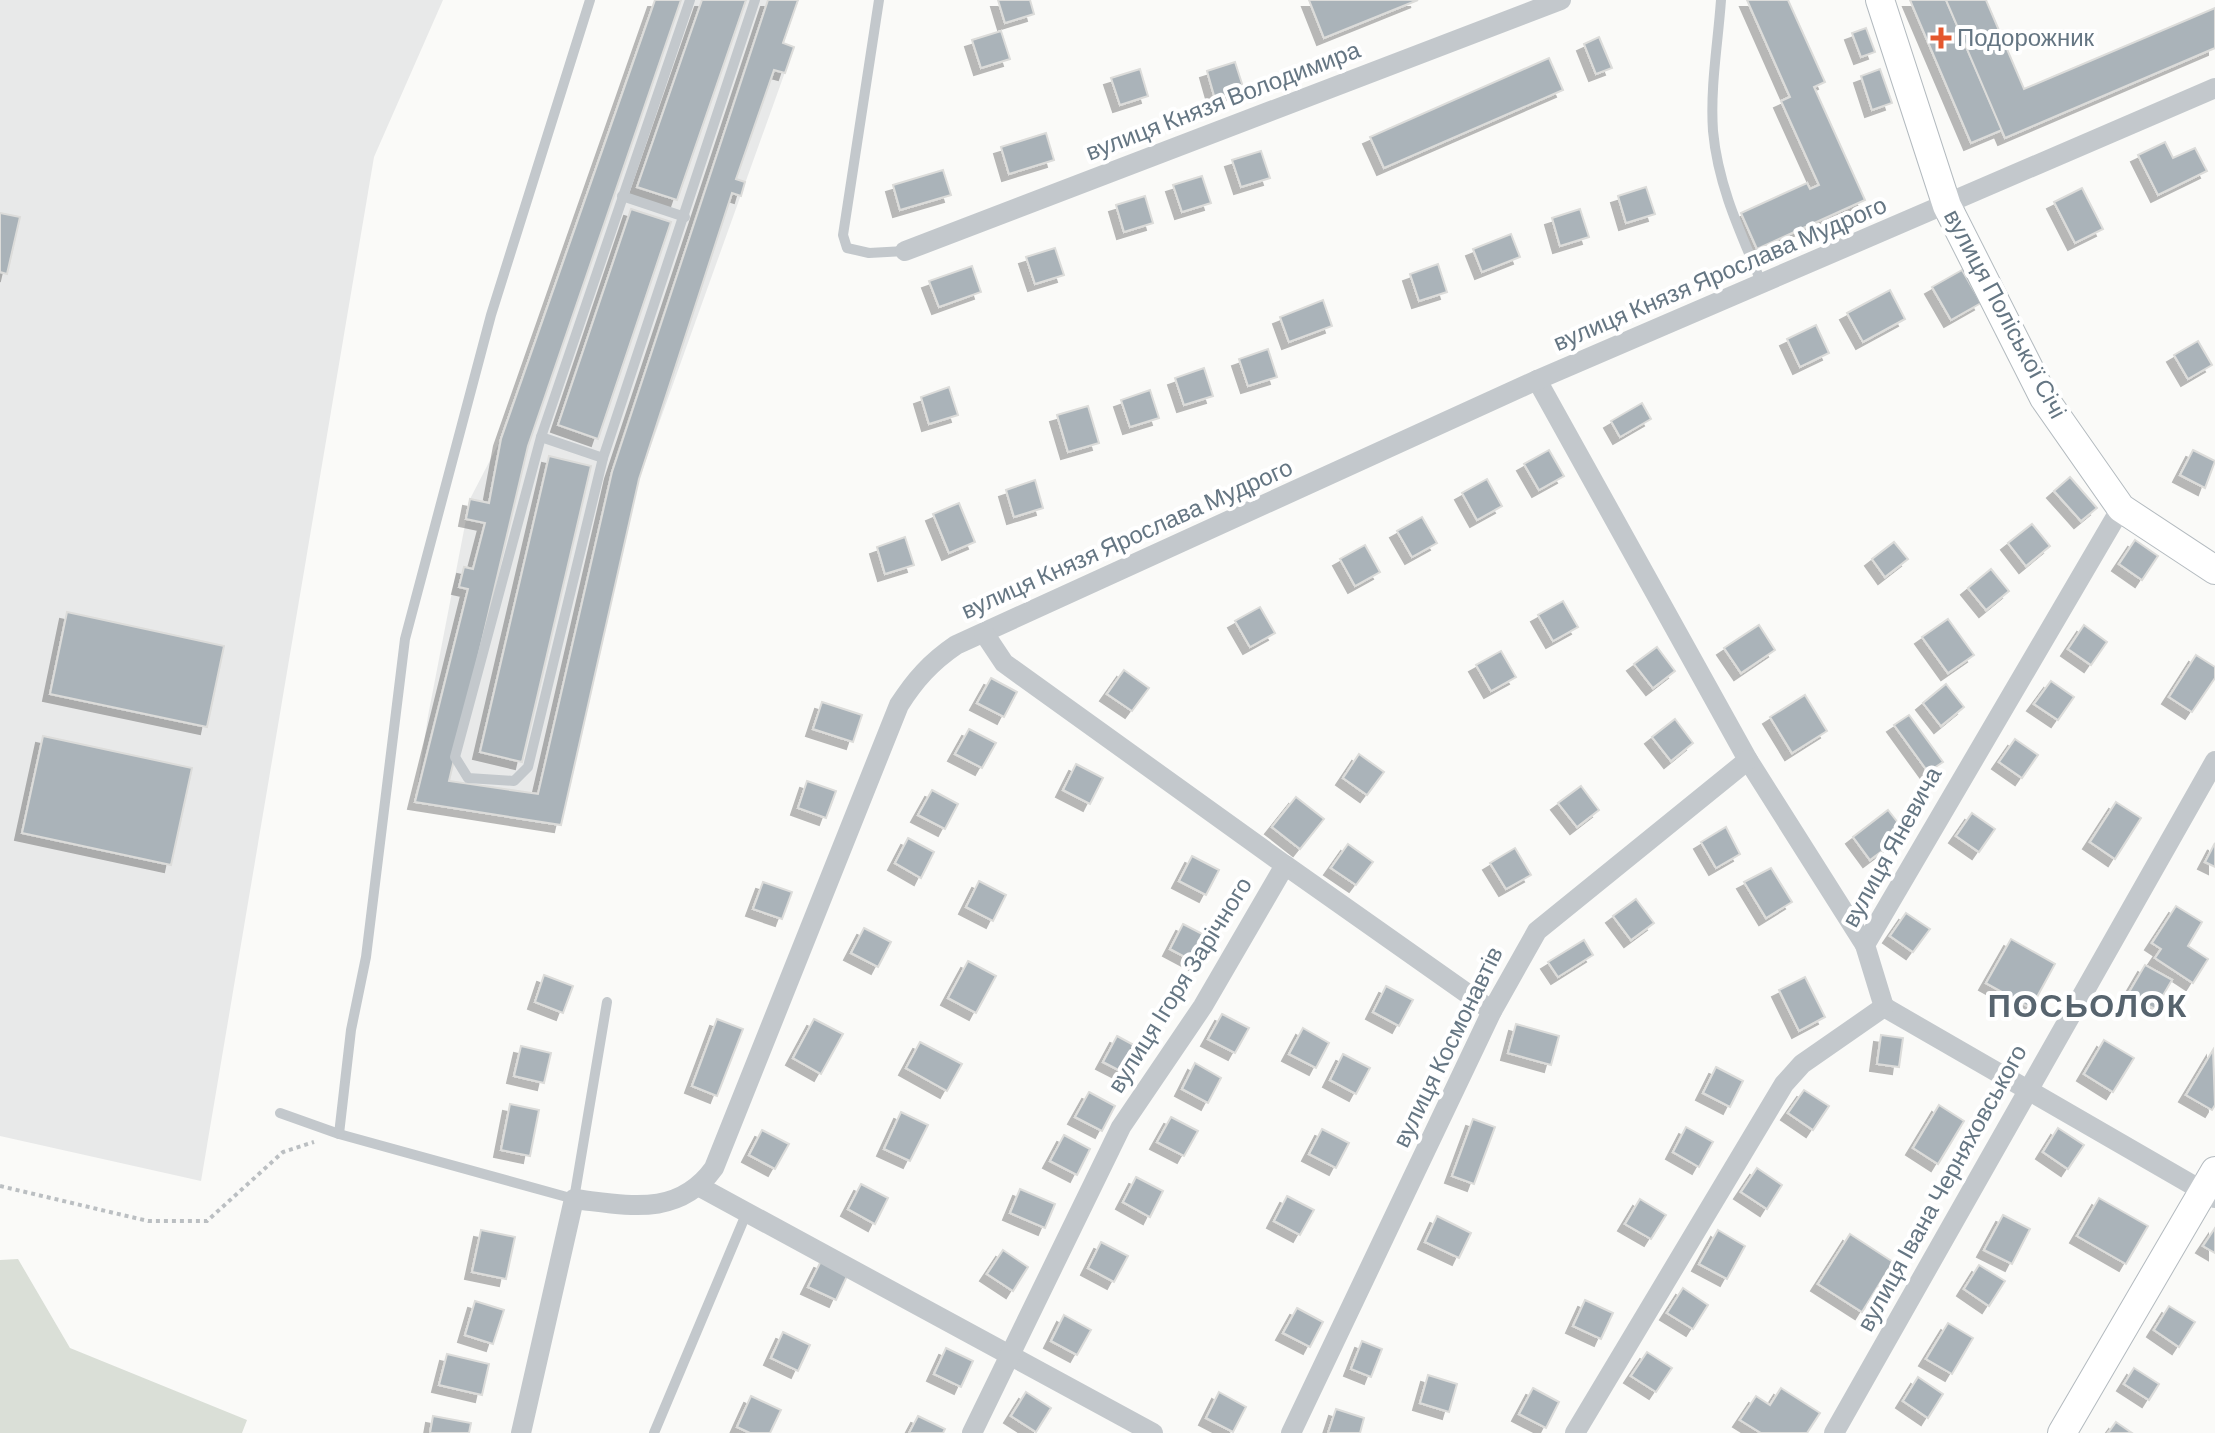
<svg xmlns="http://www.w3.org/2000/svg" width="2215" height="1433" font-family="Barlow,sans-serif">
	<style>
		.built { fill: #e8e9e9 }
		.green { fill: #dadfd7 }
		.building { fill: #aab3b9; stroke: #dcdcda; stroke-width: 2; filter: url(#shadow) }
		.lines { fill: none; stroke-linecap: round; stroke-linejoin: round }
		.secondary-casing { stroke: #b3babf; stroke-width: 30 }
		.path { stroke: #bbbfc2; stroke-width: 4; stroke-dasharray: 4 4; stroke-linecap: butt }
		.lane { stroke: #c3c8cc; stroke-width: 10 }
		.street { stroke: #c3c8cc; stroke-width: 20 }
		.secondary { stroke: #fff; stroke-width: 28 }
		.poi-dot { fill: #e4572e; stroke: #fff; stroke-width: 3 }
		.labels { text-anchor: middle; stroke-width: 8; stroke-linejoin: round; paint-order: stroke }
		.poi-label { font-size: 24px; fill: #657683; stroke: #fff; text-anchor: start }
		.street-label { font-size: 24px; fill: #657683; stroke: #fff }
		.district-label { font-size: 32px; font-weight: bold; letter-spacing: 2px; fill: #57646e; stroke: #fff }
	</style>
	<defs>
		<filter id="shadow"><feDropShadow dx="-7" dy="7" stdDeviation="0" flood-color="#0004"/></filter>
	</defs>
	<rect width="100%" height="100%" fill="#fafaf8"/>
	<g class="built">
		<path d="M0 0H443L374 157 201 1181 0 1136Z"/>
		<path d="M655 0H798L784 43 794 47 639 479 561 825 415 802 428 716 470 499 501 439Z"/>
	</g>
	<path class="green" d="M18 1259 70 1348 247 1420 242 1433H0V1260Z"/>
	<g class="building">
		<path d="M655 0H681L528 446 449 781 538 794 612 472 768 0H798L783 43 794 47 785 73 774 70 736 179 745 182 741 196 732 193 639 479 561 825 415 802 468 589 459 587 464 567 473 569 485 523 466 519 470 499 489 503 501 439Z"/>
		<path d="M702 0H746L677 200 637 187Z"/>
		<path d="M998 0H1030L1034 14 1005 23Z"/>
		<path d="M1309 0H1418L1324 38Z"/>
		<path d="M1747 0H1788L1825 82 1814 87 1865 200 1757 249 1741 213 1807 183 1810 189 1819 185 1781 101 1790 97Z"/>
		<path d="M1910 0H1946L2002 130 1971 143Z"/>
		<path d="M1946 0H1986L2024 89 2215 8V48L2005 138Z"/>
		<path d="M1866 28 1875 52 1861 57 1852 33Z"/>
		<path d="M1001 31 1010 59 981 68 972 40Z"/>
		<path d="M1599 37 1612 68 1596 74 1584 44Z"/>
		<path d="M1549 58 1563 90 1384 168 1370 137Z"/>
		<path d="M1235 62 1244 90 1215 99 1207 71Z"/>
		<path d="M1140 69 1148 96 1120 105 1111 78Z"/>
		<path d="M1880 69 1892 103 1872 110 1861 76Z"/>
		<path d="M1046 133 1054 160 1009 174 1001 147Z"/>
		<path d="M2165 142 2173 158 2195 148 2207 171 2158 195 2138 155Z"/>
		<path d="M1261 151 1270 178 1241 187 1232 160Z"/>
		<path d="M943 170 951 195 900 210 893 185Z"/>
		<path d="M1202 176 1211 203 1182 212 1173 185Z"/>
		<path d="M1646 187 1655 214 1626 223 1618 196Z"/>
		<path d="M2082 188 2103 229 2075 243 2054 202Z"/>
		<path d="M1145 196 1153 223 1124 232 1116 205Z"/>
		<path d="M631 209 671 222 598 439 558 425Z"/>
		<path d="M1580 209 1589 237 1560 246 1552 218Z"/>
		<path d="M0 213 20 217 7 274 0 272Z"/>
		<path d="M1511 234 1520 257 1482 272 1473 249Z"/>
		<path d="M1055 248 1064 275 1035 284 1026 257Z"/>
		<path d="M1438 264 1447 292 1419 301 1410 274Z"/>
		<path d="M972 266 981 292 939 307 929 281Z"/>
		<path d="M1962 270 1981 303 1951 320 1932 287Z"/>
		<path d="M1890 290 1905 319 1863 342 1847 313Z"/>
		<path d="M1323 300 1332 326 1289 342 1280 317Z"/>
		<path d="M1816 325 1829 353 1800 367 1787 339Z"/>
		<path d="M2198 341 2212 365 2188 379 2174 355Z"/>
		<path d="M1268 349 1277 377 1248 386 1239 359Z"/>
		<path d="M1204 368 1213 396 1184 405 1175 378Z"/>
		<path d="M949 387 958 415 929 424 921 397Z"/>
		<path d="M1150 390 1159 418 1130 427 1121 400Z"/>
		<path d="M1642 403 1651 419 1620 437 1611 421Z"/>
		<path d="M1088 406 1099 443 1068 452 1057 415Z"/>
		<path d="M1549 450 1564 476 1539 490 1524 464Z"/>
		<path d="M2193 450 2215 461 2205 488 2180 475Z"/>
		<path d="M549 456 591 466 522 762 480 752Z"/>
		<path d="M2070 477 2097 508 2081 521 2054 491Z"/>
		<path d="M1487 479 1502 506 1477 520 1462 493Z"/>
		<path d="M1035 480 1043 508 1014 517 1006 490Z"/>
		<path d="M959 503 975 542 949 553 933 514Z"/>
		<path d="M1422 517 1437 543 1412 557 1397 531Z"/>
		<path d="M2032 524 2050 546 2026 566 2008 543Z"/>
		<path d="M905 537 914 565 885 574 877 547Z"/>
		<path d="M2135 540 2158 556 2142 580 2119 564Z"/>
		<path d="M1894 542 1908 559 1885 577 1872 559Z"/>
		<path d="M1365 545 1380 572 1355 586 1340 559Z"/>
		<path d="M1991 569 2009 591 1986 610 1968 588Z"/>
		<path d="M1563 601 1578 627 1553 641 1538 615Z"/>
		<path d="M1260 607 1275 633 1250 647 1235 621Z"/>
		<path d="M67 612 224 646 207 727 50 694Z"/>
		<path d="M1948 619 1974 655 1948 673 1922 637Z"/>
		<path d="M1759 625 1775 650 1741 673 1724 648Z"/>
		<path d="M2084 625 2107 642 2091 665 2068 649Z"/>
		<path d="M1657 647 1675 671 1653 688 1634 664Z"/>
		<path d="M1501 651 1516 677 1491 691 1476 665Z"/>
		<path d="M2196 655 2215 667V678L2192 712 2169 697Z"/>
		<path d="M1124 670 1149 688 1132 711 1107 694Z"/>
		<path d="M991 678 1017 692 1004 717 977 703Z"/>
		<path d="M2051 681 2074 697 2058 720 2034 704Z"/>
		<path d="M1946 684 1964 707 1941 726 1923 703Z"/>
		<path d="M1805 695 1827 731 1792 753 1770 717Z"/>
		<path d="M822 702 862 715 853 742 813 729Z"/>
		<path d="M1909 715 1943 762 1928 772 1894 725Z"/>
		<path d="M1675 719 1693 743 1671 761 1652 737Z"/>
		<path d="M969 729 996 743 982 768 955 754Z"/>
		<path d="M43 736 192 768 171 865 22 833Z"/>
		<path d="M2015 739 2038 755 2022 778 1999 762Z"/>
		<path d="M1359 754 1384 772 1367 795 1343 778Z"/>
		<path d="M1076 764 1103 778 1090 804 1063 790Z"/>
		<path d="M807 781 836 791 826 818 798 808Z"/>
		<path d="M1581 786 1599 810 1577 827 1558 803Z"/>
		<path d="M932 790 958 804 945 829 918 815Z"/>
		<path d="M1296 797 1324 819 1300 849 1272 827Z"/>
		<path d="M2116 802 2141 818 2115 859 2090 842Z"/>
		<path d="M1888 810 1906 833 1870 860 1853 837Z"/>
		<path d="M1972 813 1995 829 1979 852 1956 836Z"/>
		<path d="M1726 827 1740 854 1716 868 1701 842Z"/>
		<path d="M908 838 934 852 921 878 895 863Z"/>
		<path d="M2215 843V867L2205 862Z"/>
		<path d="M1348 844 1373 862 1356 885 1331 868Z"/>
		<path d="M1515 848 1531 875 1506 889 1490 863Z"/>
		<path d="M1192 856 1219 870 1206 895 1179 881Z"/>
		<path d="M1771 868 1792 902 1766 918 1744 882Z"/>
		<path d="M979 881 1006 895 993 921 966 907Z"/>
		<path d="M763 882 792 892 782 919 753 909Z"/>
		<path d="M1636 899 1654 923 1631 940 1613 916Z"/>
		<path d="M2176 906 2202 922 2188 946 2208 959 2193 983 2155 958 2161 949 2152 943Z"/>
		<path d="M1906 913 1930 929 1913 952 1890 936Z"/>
		<path d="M1183 924 1210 938 1196 963 1170 949Z"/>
		<path d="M864 928 891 942 878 967 851 953Z"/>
		<path d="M2011 939 2055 964 2031 1008 1986 983Z"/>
		<path d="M1584 940 1593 955 1558 977 1548 962Z"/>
		<path d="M968 961 996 976 976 1013 948 998Z"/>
		<path d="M2145 965 2172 980 2155 1009 2128 994Z"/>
		<path d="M544 975 573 986 563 1013 535 1002Z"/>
		<path d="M1805 977 1825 1017 1799 1031 1779 990Z"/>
		<path d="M1386 986 1413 1000 1399 1026 1373 1012Z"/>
		<path d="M1222 1014 1249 1028 1235 1053 1208 1039Z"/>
		<path d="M717 1019 743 1029 717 1096 692 1086Z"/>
		<path d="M814 1019 843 1034 821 1074 793 1058Z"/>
		<path d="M1516 1024 1559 1036 1551 1065 1508 1053Z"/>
		<path d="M1303 1028 1329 1043 1316 1068 1289 1054Z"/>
		<path d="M1881 1035 1903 1038 1899 1067 1877 1064Z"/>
		<path d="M1117 1036 1143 1050 1130 1076 1103 1062Z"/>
		<path d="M2104 1040 2134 1058 2113 1092 2084 1074Z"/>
		<path d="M920 1042 962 1064 947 1091 906 1068Z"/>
		<path d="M521 1046 551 1053 544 1083 514 1076Z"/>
		<path d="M2213 1050 2215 1105 2212 1110 2186 1095Z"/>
		<path d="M1343 1054 1370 1068 1356 1094 1330 1080Z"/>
		<path d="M1195 1063 1221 1078 1208 1103 1182 1089Z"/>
		<path d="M1716 1067 1743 1081 1730 1107 1703 1093Z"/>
		<path d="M1804 1090 1829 1106 1813 1130 1788 1113Z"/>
		<path d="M1089 1092 1115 1106 1102 1131 1075 1117Z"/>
		<path d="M510 1104 539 1110 530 1156 501 1150Z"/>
		<path d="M1939 1105 1964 1121 1938 1164 1913 1148Z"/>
		<path d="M901 1112 928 1125 910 1161 884 1149Z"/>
		<path d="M1171 1117 1198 1131 1184 1156 1157 1142Z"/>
		<path d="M1473 1119 1495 1127 1474 1184 1452 1176Z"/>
		<path d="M1686 1127 1713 1142 1699 1167 1673 1152Z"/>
		<path d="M2058 1128 2084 1145 2068 1169 2043 1152Z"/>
		<path d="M1322 1129 1349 1143 1336 1168 1309 1154Z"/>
		<path d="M762 1130 789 1144 775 1169 749 1155Z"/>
		<path d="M1064 1135 1090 1149 1077 1175 1050 1161Z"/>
		<path d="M1757 1168 1782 1185 1767 1209 1741 1192Z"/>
		<path d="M1136 1177 1163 1191 1150 1217 1123 1202Z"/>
		<path d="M861 1184 888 1198 875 1224 848 1209Z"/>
		<path d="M1020 1189 1055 1204 1045 1228 1010 1213Z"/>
		<path d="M1287 1196 1314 1210 1300 1235 1274 1221Z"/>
		<path d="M2099 1198 2148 1226 2126 1264 2077 1236Z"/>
		<path d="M1640 1199 1666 1215 1651 1239 1625 1224Z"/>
		<path d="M2003 1215 2030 1229 2012 1264 1984 1250Z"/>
		<path d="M1437 1216 1471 1233 1459 1258 1425 1242Z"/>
		<path d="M2215 1228V1253L2203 1246Z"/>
		<path d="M481 1230 515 1237 506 1279 472 1272Z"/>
		<path d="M1718 1230 1745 1246 1727 1279 1699 1264Z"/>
		<path d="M1850 1234 1893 1262 1862 1312 1818 1284Z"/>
		<path d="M1101 1242 1128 1256 1114 1282 1088 1268Z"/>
		<path d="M1003 1250 1028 1267 1013 1291 987 1274Z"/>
		<path d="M821 1261 848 1274 836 1300 808 1287Z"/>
		<path d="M1979 1265 2005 1281 1989 1306 1964 1289Z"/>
		<path d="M1683 1288 1708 1305 1693 1329 1667 1313Z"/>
		<path d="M1585 1300 1613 1313 1601 1339 1573 1326Z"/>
		<path d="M475 1301 504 1310 493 1344 465 1335Z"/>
		<path d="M2169 1306 2195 1322 2179 1347 2154 1330Z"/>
		<path d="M1297 1308 1323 1322 1310 1347 1283 1333Z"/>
		<path d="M1064 1315 1091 1330 1077 1355 1051 1341Z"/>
		<path d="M1948 1323 1973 1338 1952 1374 1926 1359Z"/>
		<path d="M783 1332 810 1345 798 1371 771 1358Z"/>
		<path d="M1362 1341 1382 1349 1371 1377 1351 1369Z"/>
		<path d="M946 1348 973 1361 961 1387 934 1374Z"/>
		<path d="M1647 1352 1672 1368 1656 1392 1631 1376Z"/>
		<path d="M447 1354 489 1364 482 1395 439 1385Z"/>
		<path d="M2134 1368 2159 1384 2149 1400 2124 1384Z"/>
		<path d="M1428 1375 1457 1384 1449 1412 1420 1403Z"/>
		<path d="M1918 1377 1943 1394 1928 1418 1903 1401Z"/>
		<path d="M1533 1388 1559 1402 1546 1428 1519 1414Z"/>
		<path d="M1781 1388 1820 1413 1807 1433H1761L1740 1420 1756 1396 1770 1405Z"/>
		<path d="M1026 1392 1051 1408 1036 1432 1011 1416Z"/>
		<path d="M1219 1392 1246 1407 1233 1432 1206 1418Z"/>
		<path d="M751 1396 781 1410 770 1433H750L737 1427Z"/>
		<path d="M1336 1409 1364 1418 1360 1433H1328Z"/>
		<path d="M433 1416 471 1423 469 1433H430Z"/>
		<path d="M918 1416 945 1429 943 1433H909Z"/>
		<path d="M2116 1422 2132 1433H2108Z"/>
	</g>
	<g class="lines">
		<defs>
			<g id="secondary">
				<path d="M1880 0 1947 206 2044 398 2121 508 2215 570"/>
				<path d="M2062 1433 2215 1171"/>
			</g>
		</defs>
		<use href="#secondary" class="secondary-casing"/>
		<path class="path" d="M0 1186 148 1221H207L283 1152 314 1142"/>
		<g class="lane">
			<path d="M690 0 541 437 455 757 468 778 514 781 528 767 603 458 755 0"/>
			<path d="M879 0 843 235 847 248 869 253 905 251"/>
			<path d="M1721 0C1718 43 1710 87 1713 131 1718 186 1741 234 1762 284"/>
			<path d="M622 196 685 217"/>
			<path d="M541 437 603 458"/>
			<path d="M280 1113 339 1134 574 1199 607 1002"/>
			<path d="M339 1134 351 1030 366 957 405 639 491 315 590 0"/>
			<path d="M654 1433 747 1212"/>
		</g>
		<g class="street">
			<path d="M905 251 1561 0"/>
			<path d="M1537 380 1748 760 1865 945"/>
			<path d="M1285 865 1492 1011"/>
			<path d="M1884 1007 2215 1198"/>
			<path d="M700 1187 1153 1433"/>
			<path d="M521 1433 574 1199C627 1205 678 1218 714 1168L899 705C915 680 931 662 956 645L1537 380 2215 88"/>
			<path d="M972 1433 1121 1127 1203 1006 1285 865 1004 663 984 633"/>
			<path d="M1291 1433 1492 1011 1537 931 1748 760"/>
			<path d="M1575 1433 1784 1084 1802 1064 1884 1007 1865 945 2121 508"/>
			<path d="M1834 1433 2215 761"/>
		</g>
		<use href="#secondary" class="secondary"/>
	</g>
	<path class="poi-dot" d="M1937 26h8v8h8v8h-8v8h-8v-8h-8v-8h8z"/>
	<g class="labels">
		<g class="poi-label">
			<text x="1957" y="46">Подорожник</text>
		</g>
		<g class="street-label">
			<text transform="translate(1223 101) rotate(-21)" y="8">вулиця Князя Володимира</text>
			<text transform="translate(1720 274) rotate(-23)" y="8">вулиця Князя Ярослава Мудрого</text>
			<text transform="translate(2005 314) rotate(62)" y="8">вулиця Поліської Січі</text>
			<text transform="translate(1127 539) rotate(-24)" y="8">вулиця Князя Ярослава Мудрого</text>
			<text transform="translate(1892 847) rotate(-61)" y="8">вулиця Яневича</text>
			<text transform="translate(1180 985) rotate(-58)" y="8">вулиця Ігоря Зарічного</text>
			<text transform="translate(1448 1047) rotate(-64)" y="8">вулиця Космонавтів</text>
			<text transform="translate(1942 1188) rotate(-61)" y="8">вулиця Івана Черняховського</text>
		</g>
		<g class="district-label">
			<text x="2088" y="1017">ПОСЬОЛОК</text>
		</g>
	</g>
</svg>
